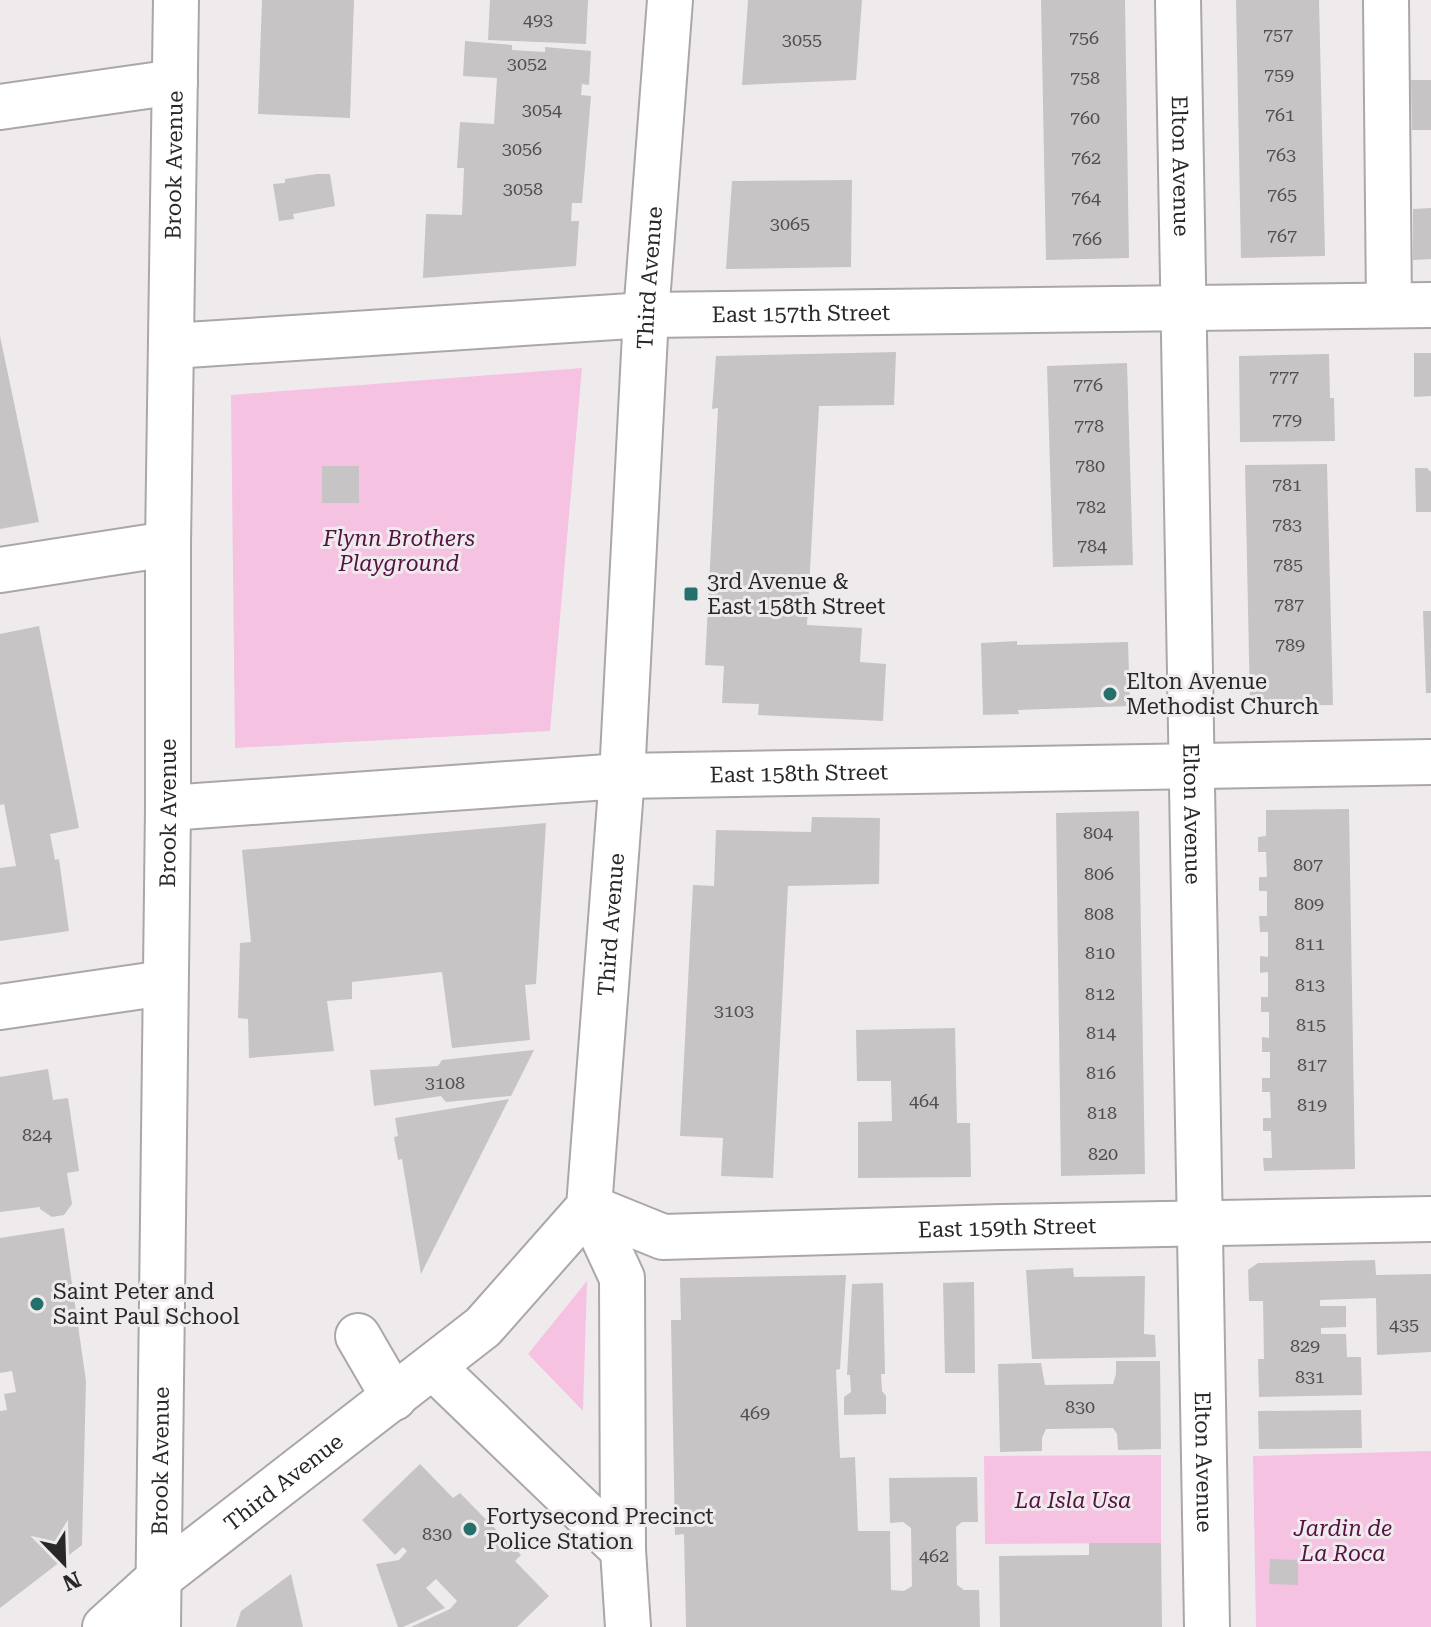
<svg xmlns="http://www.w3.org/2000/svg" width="1431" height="1627" font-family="'Roboto Serif',serif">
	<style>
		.green { fill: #f5c2e2 }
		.building { fill: #c7c4c6 }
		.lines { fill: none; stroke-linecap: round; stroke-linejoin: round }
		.minor-casing { stroke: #aba7a9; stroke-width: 48 }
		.major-casing { stroke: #aba7a9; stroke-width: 48 }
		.minor { stroke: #fff; stroke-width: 44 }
		.major { stroke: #fff; stroke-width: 44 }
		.poi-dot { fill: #256f6c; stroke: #efebed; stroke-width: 3 }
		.labels { text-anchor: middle; stroke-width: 6; stroke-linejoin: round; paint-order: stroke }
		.number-label { font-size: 18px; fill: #504f50 }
		.street-label { font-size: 22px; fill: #292828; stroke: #efebed }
		.park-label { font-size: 22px; font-style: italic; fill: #541142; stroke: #efebed }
		.poi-label { font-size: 22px; fill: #292828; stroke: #efebed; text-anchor: start }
	</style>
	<rect width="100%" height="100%" fill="#efebed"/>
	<g class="green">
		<path d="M582 368 550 731 235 748 231 395Z"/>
		<path d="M587 1281 583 1411 528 1354Z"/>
		<path d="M1431 1451V1627H1256L1253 1456Z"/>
		<path d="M1161 1455V1543L985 1544 984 1456Z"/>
	</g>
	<g class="building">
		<path d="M262 0H354L350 118 258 114Z"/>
		<path d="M490 0H588L586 44 488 40Z"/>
		<path d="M748 0H862L856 80 742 85Z"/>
		<path d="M1041 0H1125L1129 258 1046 260Z"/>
		<path d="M1236 0H1319L1325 256 1241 258Z"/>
		<path d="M465 41 512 45V50L545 52V47L591 51 589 85 582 84 581 95 591 96 582 203H572L571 221H579L576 266 423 278 426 214 462 215 464 168H457L460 122 494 124 497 78 463 76Z"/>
		<path d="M1411 80H1431V130H1412Z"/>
		<path d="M317 174H330L335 206 293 214 294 219 279 221 273 184 285 183V179Z"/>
		<path d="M852 180 851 267 726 269 732 181Z"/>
		<path d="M1431 208V259L1413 260V209Z"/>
		<path d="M0 336 39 522 0 529Z"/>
		<path d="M896 352 894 405 819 406 807 625 862 628 860 662 886 664 883 721 758 715 759 704 722 703 724 666 705 665 718 408 712 409 716 356Z"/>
		<path d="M1414 353H1431V396L1414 397Z"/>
		<path d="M1329 354 1330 398H1334L1335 441 1240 442 1239 356Z"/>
		<path d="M1127 363 1133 565 1053 567 1047 366Z"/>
		<path d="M1327 464 1333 705 1250 706 1245 465Z"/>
		<rect x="322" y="466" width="37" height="37"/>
		<path d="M1415 468H1427L1431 472V512H1416Z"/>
		<path d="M1423 611H1431V693H1426Z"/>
		<path d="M39 626 79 828 50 834 55 860 59 859 69 931 0 941V868L16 866 4 804 0 805V634Z"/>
		<path d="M1017 641V645L1128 642 1130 706 1018 710 1019 714 983 715 981 643Z"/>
		<path d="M1349 809 1355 1169 1264 1171 1263 1158H1272L1271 1131H1263V1118H1271L1270 1092H1262V1078H1270V1052H1262V1037L1269 1038V1012H1261V997H1268V972L1260 973V956L1268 957V932H1260L1259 916H1267V891H1259V877H1267L1266 852H1258V837L1266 836V810Z"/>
		<path d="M1139 811 1145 1174 1061 1176 1056 813Z"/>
		<path d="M812 817 880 818 879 884 788 886 773 1178 721 1176 723 1138 680 1136 693 885 714 886 716 830 811 832Z"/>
		<path d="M546 823 536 984 525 985 530 1040 452 1048 442 972 352 982V999L327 1001 334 1051 249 1058 248 1019 238 1018 240 943 251 942 242 850Z"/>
		<path d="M955 1028 957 1123H970L971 1177 858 1178V1122L892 1121 891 1081H857L856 1030Z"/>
		<path d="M534 1050 511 1096 446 1102 441 1096 374 1106 370 1070 438 1066 442 1060Z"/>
		<path d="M48 1069 53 1100 68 1098 79 1171 67 1173 72 1204 64 1215 52 1217 40 1209V1207L0 1212V1077Z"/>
		<path d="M509 1099 421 1274 402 1159 398 1160 394 1137 398 1136 395 1118Z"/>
		<path d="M64 1228 86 1381 82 1545 0 1608V1411L7 1410 4 1394 16 1392 12 1371 0 1373V1238Z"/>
		<path d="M1375 1260 1376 1275 1431 1274V1352L1377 1355 1376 1298 1320 1300V1306H1346V1327L1321 1328V1334H1346L1347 1357H1361L1362 1395 1259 1397 1258 1359H1264L1263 1301H1249L1248 1270 1258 1263Z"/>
		<path d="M1073 1268 1074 1277 1145 1276 1144 1334 1155 1335 1156 1357 1032 1359 1026 1270Z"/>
		<path d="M846 1275 840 1369 836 1370 840 1458 855 1457 858 1531H890L891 1590 904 1591 912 1586 911 1528 903 1522 890 1523 889 1478 977 1477 978 1522H962L956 1527 957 1585 964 1590H979L980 1627H686L684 1534 675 1535 671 1320H681L680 1278Z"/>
		<path d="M974 1282 975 1373H945L943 1283Z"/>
		<path d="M883 1283 885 1374H881L882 1391 886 1396V1414L844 1415V1397L851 1392 850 1375H847L852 1284Z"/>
		<path d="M1116 1361H1160L1161 1449 1118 1450 1117 1434 1113 1428 1046 1429 1042 1438V1451L1000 1452 998 1364 1041 1363 1045 1385 1113 1384 1116 1374Z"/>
		<path d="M1361 1410 1362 1448 1259 1449 1258 1411Z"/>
		<path d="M420 1464 453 1498 460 1493 521 1555 515 1561 549 1596 517 1627H411L450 1609 457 1601 436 1579 426 1588 445 1608 403 1627H398L376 1564 399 1560 407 1551 403 1547 395 1555 362 1520Z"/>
		<path d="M1089 1543H1161L1162 1627H1000L999 1556 1089 1555Z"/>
		<path d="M1270 1559 1298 1560V1585L1269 1584Z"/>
		<path d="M291 1574 303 1627H236L241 1611Z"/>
	</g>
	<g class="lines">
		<defs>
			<g id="minor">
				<path id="s1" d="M1178 0 1207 1627"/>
				<path d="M1386 0 1389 305"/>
				<path d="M0 107 175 82"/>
				<path id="s2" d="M172 346 646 315 1431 305"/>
				<path d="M0 570 168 544"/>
				<path id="s3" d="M168 808 622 776 1431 762"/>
				<path d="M0 1007 164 983"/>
				<path id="s4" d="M589 1207 663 1237 1001 1227 1431 1219"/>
				<path d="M589 1207 622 1278 623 1550 628 1627"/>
				<path d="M358 1336 394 1398"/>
				<path d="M433 1367 623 1550"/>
				<path id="s5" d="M158 1627 168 808V544L176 0"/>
			</g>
			<g id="major">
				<path id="s6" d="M105 1627 158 1579 483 1327 589 1207 622 776 646 315 670 0"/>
			</g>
		</defs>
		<use href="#minor" class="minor-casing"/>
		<use href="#major" class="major-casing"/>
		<use href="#minor" class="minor"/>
		<use href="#major" class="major"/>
	</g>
	<g class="poi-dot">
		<rect x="683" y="586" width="16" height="16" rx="4"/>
		<circle cx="1110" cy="694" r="8"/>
		<circle cx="37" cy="1304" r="8"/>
		<circle cx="470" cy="1529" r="8"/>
	</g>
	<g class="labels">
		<g class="number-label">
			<text x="538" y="26">493</text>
			<text x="1278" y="41">757</text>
			<text x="1084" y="44">756</text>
			<text x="802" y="46">3055</text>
			<text x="527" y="70">3052</text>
			<text x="1279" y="81">759</text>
			<text x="1085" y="84">758</text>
			<text x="542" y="116">3054</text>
			<text x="1280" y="121">761</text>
			<text x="1085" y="124">760</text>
			<text x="522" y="155">3056</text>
			<text x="1281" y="161">763</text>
			<text x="1086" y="164">762</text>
			<text x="523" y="195">3058</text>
			<text x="1282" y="201">765</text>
			<text x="1086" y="204">764</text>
			<text x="790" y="230">3065</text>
			<text x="1282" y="242">767</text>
			<text x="1087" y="245">766</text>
			<text x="1284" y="383">777</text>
			<text x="1088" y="391">776</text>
			<text x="1287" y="426">779</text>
			<text x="1089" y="432">778</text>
			<text x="1090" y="472">780</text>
			<text x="1287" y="491">781</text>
			<text x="1091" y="513">782</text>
			<text x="1287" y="531">783</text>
			<text x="1092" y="552">784</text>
			<text x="1288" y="571">785</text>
			<text x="1289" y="611">787</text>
			<text x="1290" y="651">789</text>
			<text x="1098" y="839">804</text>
			<text x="1308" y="871">807</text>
			<text x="1099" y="880">806</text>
			<text x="1309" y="910">809</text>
			<text x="1099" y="920">808</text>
			<text x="1310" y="950">811</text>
			<text x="1100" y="959">810</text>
			<text x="1310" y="991">813</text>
			<text x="1100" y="1000">812</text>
			<text x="734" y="1017">3103</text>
			<text x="1311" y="1031">815</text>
			<text x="1101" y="1039">814</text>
			<text x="1312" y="1071">817</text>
			<text x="1101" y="1079">816</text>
			<text x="445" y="1089">3108</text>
			<text x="924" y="1107">464</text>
			<text x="1312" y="1111">819</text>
			<text x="1102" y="1119">818</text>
			<text x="37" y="1141">824</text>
			<text x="1103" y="1160">820</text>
			<text x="1404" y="1331">435</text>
			<text x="1305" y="1352">829</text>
			<text x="1310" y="1383">831</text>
			<text x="1080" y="1413">830</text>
			<text x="755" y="1419">469</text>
			<text x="437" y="1540">830</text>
			<text x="934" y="1562">462</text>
		</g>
		<g class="street-label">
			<text dy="8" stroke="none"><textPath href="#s5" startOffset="1462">Brook Avenue</textPath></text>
			<text dy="8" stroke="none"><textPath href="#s1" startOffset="166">Elton Avenue</textPath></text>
			<text dy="8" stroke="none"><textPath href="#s6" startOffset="1574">Third Avenue</textPath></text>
			<text dy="8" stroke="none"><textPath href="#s2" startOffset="630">East 157th Street</textPath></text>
			<text dy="8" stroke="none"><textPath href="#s3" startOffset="632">East 158th Street</textPath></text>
			<text dy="8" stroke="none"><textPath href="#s5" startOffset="814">Brook Avenue</textPath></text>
			<text dy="8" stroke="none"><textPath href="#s1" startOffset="814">Elton Avenue</textPath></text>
			<text dy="8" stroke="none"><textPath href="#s6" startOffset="926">Third Avenue</textPath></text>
			<text dy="8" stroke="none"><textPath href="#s4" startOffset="424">East 159th Street</textPath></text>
			<text dy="8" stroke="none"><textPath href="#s5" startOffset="166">Brook Avenue</textPath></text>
			<text dy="8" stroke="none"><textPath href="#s1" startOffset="1462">Elton Avenue</textPath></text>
			<text dy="8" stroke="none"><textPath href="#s6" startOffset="230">Third Avenue</textPath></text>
		</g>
		<g class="park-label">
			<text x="399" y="546">Flynn Brothers<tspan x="399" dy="25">Playground</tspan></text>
			<text x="1073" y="1508">La Isla Usa</text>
			<text x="1343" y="1536">Jardin de<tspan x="1343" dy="25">La Roca</tspan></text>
		</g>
		<g class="poi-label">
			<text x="707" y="589">3rd Avenue &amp;<tspan x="707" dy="25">East 158th Street</tspan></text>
			<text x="1126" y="689">Elton Avenue<tspan x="1126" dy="25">Methodist Church</tspan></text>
			<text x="53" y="1299">Saint Peter and<tspan x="53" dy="25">Saint Paul School</tspan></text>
			<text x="486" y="1524">Fortysecond Precinct<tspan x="486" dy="25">Police Station</tspan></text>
		</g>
	</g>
	<g transform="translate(64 1563) rotate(157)" stroke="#efebed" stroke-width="6" paint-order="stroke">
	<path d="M0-6L14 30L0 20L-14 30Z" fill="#292828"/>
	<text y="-12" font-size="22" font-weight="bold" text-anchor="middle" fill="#292828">N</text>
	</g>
</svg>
